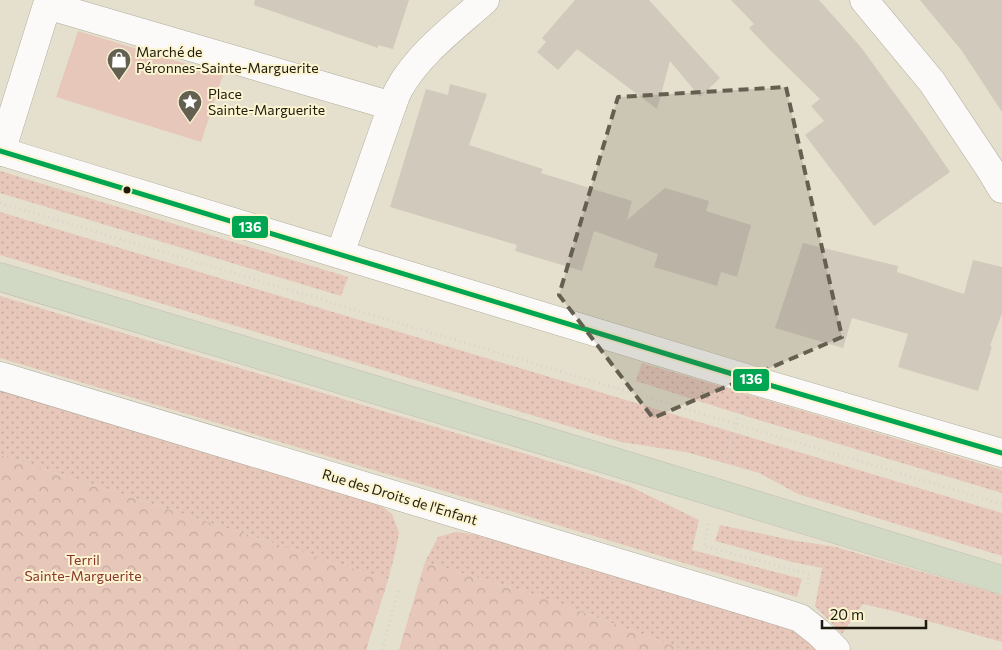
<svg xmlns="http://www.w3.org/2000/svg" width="1002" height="650" font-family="Commissioner,sans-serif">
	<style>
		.grass { fill: url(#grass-dots) }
		.forest { fill: url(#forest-crowns) }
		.pitch { fill: #e6c7ba }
		.building { fill: #d1c9bb }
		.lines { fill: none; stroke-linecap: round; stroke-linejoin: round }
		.minor-casing { stroke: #afab9d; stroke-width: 29 }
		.highway-casing { stroke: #c0beb4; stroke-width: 29 }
		.path { stroke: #d5d3ce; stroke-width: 3; stroke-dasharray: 1 4; stroke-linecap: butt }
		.minor { stroke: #fbfaf8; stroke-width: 28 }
		.highway { stroke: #d1d8c4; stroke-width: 28 }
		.bus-1-casing { stroke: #fcf4d0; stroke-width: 9 }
		.bus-1 { stroke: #00a651; stroke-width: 5 }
		.marked { fill: #646051; fill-opacity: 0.2; stroke: #646051; stroke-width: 4; stroke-dasharray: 10 6; stroke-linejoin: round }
		.bus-dot { fill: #1e1b0e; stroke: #fcf4d0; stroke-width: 2 }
		.labels { text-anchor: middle; stroke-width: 4; stroke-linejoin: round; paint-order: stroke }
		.poi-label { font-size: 14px; fill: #1e1b0e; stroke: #fcf4d0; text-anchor: start }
		.street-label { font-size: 14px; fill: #1e1b0e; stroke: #fcf4d0 }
		.park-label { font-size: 14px; fill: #89352f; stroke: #fcf4d0 }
		.line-badge { stroke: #fcf4d0; stroke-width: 2 }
		.badge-label { font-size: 14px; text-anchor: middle; font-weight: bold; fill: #fff }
	</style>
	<defs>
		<pattern id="grass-dots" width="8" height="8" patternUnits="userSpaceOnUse" patternTransform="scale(1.25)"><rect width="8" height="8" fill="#e6c7ba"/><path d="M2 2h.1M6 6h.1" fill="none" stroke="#c5aa9f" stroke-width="1.8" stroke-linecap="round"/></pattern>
		<pattern id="forest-crowns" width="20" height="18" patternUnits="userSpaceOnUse" patternTransform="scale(1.25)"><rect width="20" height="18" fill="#e6c7ba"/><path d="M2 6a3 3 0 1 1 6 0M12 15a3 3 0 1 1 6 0" fill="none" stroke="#c5aa9f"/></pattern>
	</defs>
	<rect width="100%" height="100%" fill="#e5e0cd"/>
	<g class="grass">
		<path d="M0 171 348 277 341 296 0 193Z"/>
		<path d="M0 212 1002 513V556L798 494 759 473 686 452 621 442 0 255Z"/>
		<path d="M0 296 529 455 629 486 699 520 692 550 802 579 797 597 0 358Z"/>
		<path d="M642 363 1002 470V493L755 419 636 381Z"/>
		<path d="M0 389 376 502 392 514 399 533 395 553 388 580 0 455Z"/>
		<path d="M720 525 791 540 836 547 1002 595V642L893 611 863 604 842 634 815 606 822 568 792 562 715 541Z"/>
		<path d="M456 532 487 536 790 629 820 650H684L539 596 425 562 438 537Z"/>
	</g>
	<g class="forest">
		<path d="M0 455 388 580 366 650H0Z"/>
		<path d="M425 562 539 596 684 650H399Z"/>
	</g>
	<path class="pitch" d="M78 31 223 75 201 142 56 97Z"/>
	<g class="building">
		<path d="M255 0H409L393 49 378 45V48L254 5Z"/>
		<path d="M575 0H649L720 78 700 97 670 61 657 109 577 49 558 70 537 52 546 42 542 38Z"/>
		<path d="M731 0H819L860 46 922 131 950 172 874 226 805 135 824 121 811 106 820 99 770 50 749 28 754 24Z"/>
		<path d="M920 0H1002V112L962 51Z"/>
		<path d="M450 84 487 94 469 145 543 169 541 173 632 201 627 220 665 188 709 201 706 211 751 225 737 277 721 272 717 286 654 267 658 254 594 231 582 271 515 251 517 245 390 207 426 89 448 95Z"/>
		<path d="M803 243 898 266 897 272 964 294 973 260 1002 267V313L990 346 992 347 978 391 898 367 908 334 852 318 843 348 775 328Z"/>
	</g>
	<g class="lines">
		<defs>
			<g id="minor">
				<path d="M864 0 932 82 990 169 1002 189"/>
				<path d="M392 106C394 101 396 94 399 89 419 53 455 27 485 0"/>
				<path d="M0 151 749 379 1002 453"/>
				<path d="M1 152 47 5 392 106 340 254"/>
				<path d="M0 376 762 606 800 618 819 633 836 650"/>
			</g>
			<path id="highway" d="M0 277 572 449 1002 580"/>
		</defs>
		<use href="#minor" class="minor-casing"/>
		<use href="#highway" class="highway-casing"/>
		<g class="path">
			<path d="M0 203 1002 504"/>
			<path d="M725 462 741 408"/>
			<path d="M709 524 704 546 809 574 807 586"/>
			<path d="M382 650 399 589"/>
		</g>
		<use href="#minor" class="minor"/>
		<use href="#highway" class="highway"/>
		<defs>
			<path id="bus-1" d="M0 151 749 379 1002 453"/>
		</defs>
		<use href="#bus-1" class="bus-1-casing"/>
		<use href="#bus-1" class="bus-1"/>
	</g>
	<path class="marked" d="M786 87 842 337 653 418 559 295 618 97Z"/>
	<defs>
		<symbol id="shop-pin" viewBox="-11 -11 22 30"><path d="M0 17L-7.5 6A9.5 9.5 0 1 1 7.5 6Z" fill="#646051" stroke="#fcf4d0"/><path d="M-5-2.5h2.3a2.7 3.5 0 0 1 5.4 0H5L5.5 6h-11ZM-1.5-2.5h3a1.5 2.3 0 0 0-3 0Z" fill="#fff"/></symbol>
		<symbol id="sight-pin" viewBox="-11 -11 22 30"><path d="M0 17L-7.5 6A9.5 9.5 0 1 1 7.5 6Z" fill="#646051" stroke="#fcf4d0"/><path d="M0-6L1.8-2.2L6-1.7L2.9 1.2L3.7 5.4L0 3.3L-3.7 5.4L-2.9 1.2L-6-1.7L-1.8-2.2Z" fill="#fff"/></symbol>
	</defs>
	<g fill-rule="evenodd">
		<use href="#shop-pin" x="105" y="46" width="28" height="38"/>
		<use href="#sight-pin" x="176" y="88" width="28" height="38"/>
	</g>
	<circle class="bus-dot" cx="127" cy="190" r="4.5"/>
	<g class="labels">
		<g class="poi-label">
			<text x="136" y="57">Marché de<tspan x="136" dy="16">Péronnes-Sainte-Marguerite</tspan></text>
			<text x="208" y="99">Place<tspan x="208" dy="16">Sainte-Marguerite</tspan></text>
		</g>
		<g class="street-label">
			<text transform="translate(400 497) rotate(17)" y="5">Rue des Droits de l'Enfant</text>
		</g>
		<g class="park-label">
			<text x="83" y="565">Terril<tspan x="83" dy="16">Sainte-Marguerite</tspan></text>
		</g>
	</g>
	<g class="line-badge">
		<rect x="231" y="215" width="38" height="24" rx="5" fill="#00a651"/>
		<rect x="732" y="368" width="38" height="24" rx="5" fill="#00a651"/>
	</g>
	<g class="badge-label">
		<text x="250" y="232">136</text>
		<text x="751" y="384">136</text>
	</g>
	<path d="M822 620v8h104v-8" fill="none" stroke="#1e1b0e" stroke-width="2.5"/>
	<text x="830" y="620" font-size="15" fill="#1e1b0e" stroke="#fcf4d0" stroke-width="4" paint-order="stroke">20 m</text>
</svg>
